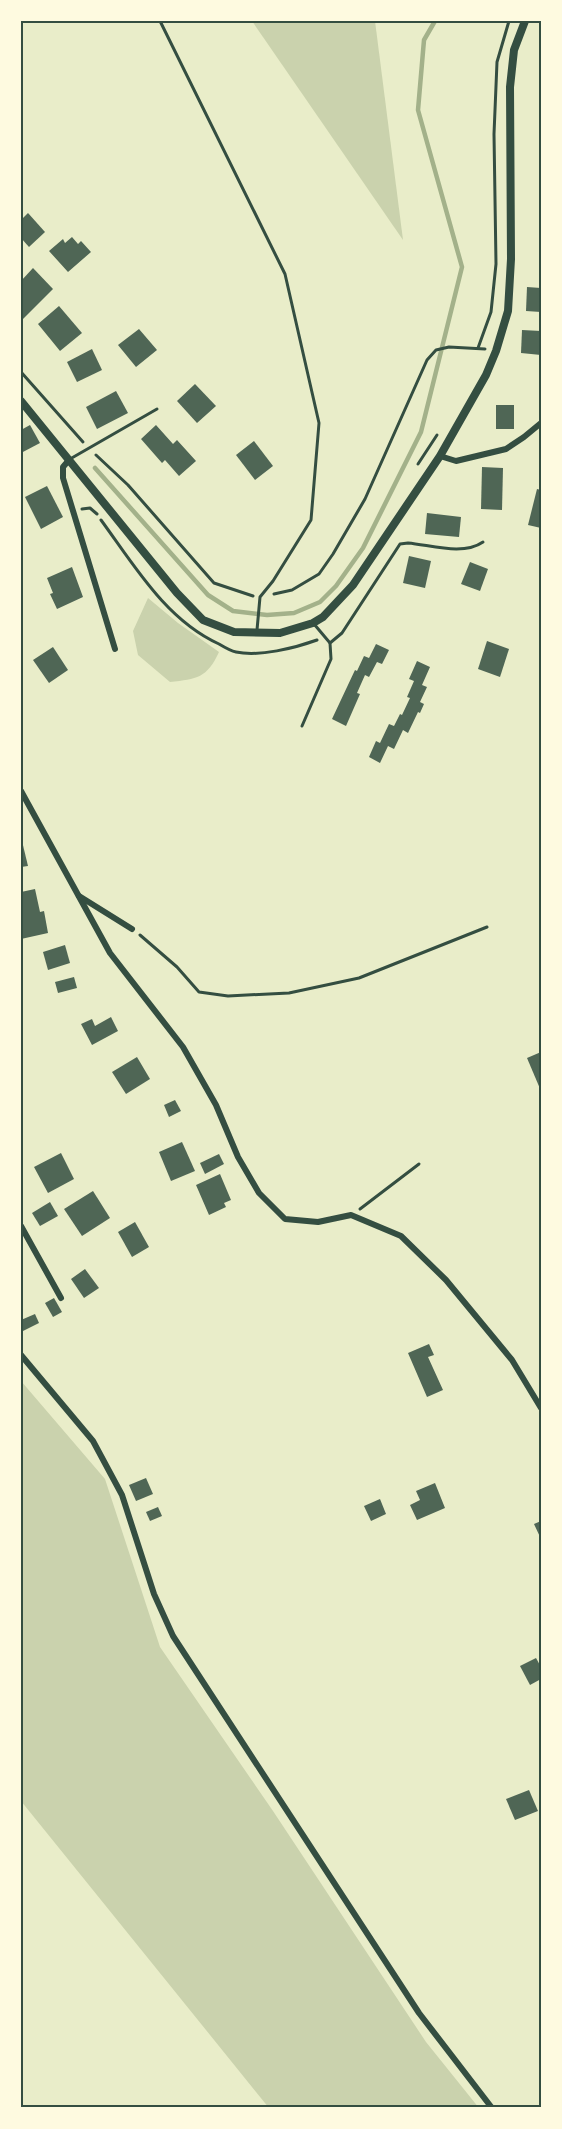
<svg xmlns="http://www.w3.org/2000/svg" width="562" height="2129" font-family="'Nunito Sans',sans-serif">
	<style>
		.green { fill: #cad2ad }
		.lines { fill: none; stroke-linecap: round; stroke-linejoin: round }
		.stream { stroke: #a3b18a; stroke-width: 4.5 }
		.building { fill: #4f6655 }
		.path { stroke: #344e41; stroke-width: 3 }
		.service { stroke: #344e41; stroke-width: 3 }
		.minor { stroke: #344e41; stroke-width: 6 }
		.tertiary { stroke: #344e41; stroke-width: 8 }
		.neatline { fill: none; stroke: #344e41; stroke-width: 2 }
	</style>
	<rect width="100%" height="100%" fill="#e9edc9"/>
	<g class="green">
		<path d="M252 21H375L403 240Z"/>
		<path d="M148 598 178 623 219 652C207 678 197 679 170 682L138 655 133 631Z"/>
		<path d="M21 1381 105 1479 160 1647 273 1811 426 2042 479 2108H269L21 1801Z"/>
	</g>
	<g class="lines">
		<path class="stream" d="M95 468 208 595 233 611 267 615 294 613 320 602 336 586 363 548 421 432 462 267 418 110 424 40 435 21"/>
	</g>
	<g class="building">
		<path d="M28 213 45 232 29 247 21 238V220Z"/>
		<path d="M72 237 78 244 81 241 91 252 68 272 49 251 63 239 65 243Z"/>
		<path d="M33 268 53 289 21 321V281Z"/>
		<path d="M527 287 541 288V312L526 311Z"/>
		<path d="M59 306 82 333 60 351 38 324Z"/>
		<path d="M139 329 157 350 136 367 118 345Z"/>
		<path d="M522 330 541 331V355L521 353Z"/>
		<path d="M92 349 102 370 77 382 67 362Z"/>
		<path d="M195 384 216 406 197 423 177 401Z"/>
		<path d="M116 391 128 413 97 429 86 407Z"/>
		<rect x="496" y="405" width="18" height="24"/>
		<path d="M30 425 40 443 21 453V430Z"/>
		<path d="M156 425 173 444 177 440 196 461 179 476 165 460 162 463 141 439Z"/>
		<path d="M254 441 273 466 255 480 236 455Z"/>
		<path d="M482 467 503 468 502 510 481 509Z"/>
		<path d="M47 486 63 517 41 529 25 497Z"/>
		<path d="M537 489 541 490V528L528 525Z"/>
		<path d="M427 513 461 517 459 537 425 534Z"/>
		<path d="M409 556 431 561 425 588 403 583Z"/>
		<path d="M470 562 488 569 480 591 461 584Z"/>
		<path d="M72 567 83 597 57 609 50 594 53 593 47 578Z"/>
		<path d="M487 641 509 649 500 677 478 669Z"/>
		<path d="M376 644 389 650 382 664 377 662 369 677 365 675 357 693 360 694 346 726 332 719 355 670 357 671 364 656 369 658Z"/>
		<path d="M53 647 68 670 49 683 33 660Z"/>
		<path d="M417 661 430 667 422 685 427 687 420 702 424 704 420 713 418 712 408 733 403 730 394 749 388 746 380 763 369 757 376 741 380 743 389 724 394 726 400 714 402 715 410 698 407 697 414 681 409 679Z"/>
		<path d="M21 837 28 866 21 867Z"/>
		<path d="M35 889 40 912 44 911 48 933 21 939V892Z"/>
		<path d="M65 945 70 963 48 970 43 952Z"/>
		<path d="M74 977 77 988 58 993 55 982Z"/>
		<path d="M111 1017 118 1031 92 1045 81 1024 92 1019 95 1026Z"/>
		<path d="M541 1052V1091L527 1058Z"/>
		<path d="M137 1057 150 1079 126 1094 112 1072Z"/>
		<path d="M175 1100 181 1111 169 1117 164 1105Z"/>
		<path d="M182 1142 195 1171 171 1181 159 1152Z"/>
		<path d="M61 1153 74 1179 48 1193 34 1167Z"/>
		<path d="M219 1154 224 1164 205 1174 200 1163Z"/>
		<path d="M220 1174 231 1200 224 1203 226 1207 209 1215 196 1185Z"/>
		<path d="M93 1191 110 1218 82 1236 64 1209Z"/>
		<path d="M50 1202 58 1216 40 1226 32 1213Z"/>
		<path d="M135 1222 149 1247 132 1257 118 1232Z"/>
		<path d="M85 1269 99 1288 84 1298 71 1279Z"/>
		<path d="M54 1298 62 1312 53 1317 45 1303Z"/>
		<path d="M35 1314 39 1323 21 1332V1320Z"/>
		<path d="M429 1344 434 1355 428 1357 443 1390 427 1397 408 1353Z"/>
		<path d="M146 1478 153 1494 136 1501 129 1485Z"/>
		<path d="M435 1483 445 1508 417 1520 410 1505 420 1500 416 1491Z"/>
		<path d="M380 1499 386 1514 371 1521 364 1506Z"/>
		<path d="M158 1507 162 1516 150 1521 146 1512Z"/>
		<path d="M541 1521V1539L534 1524Z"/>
		<path d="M536 1658 541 1667V1679L530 1685 520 1666Z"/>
		<path d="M529 1790 538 1811 515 1820 506 1799Z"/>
	</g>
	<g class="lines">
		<g class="path">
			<path d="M478 348 491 312 496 264 494 134 497 62 509 21"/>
			<path d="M21 372 83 442"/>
			<path d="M96 455 128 485 214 583 253 596"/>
			<path d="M418 464 437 435"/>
			<path d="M82 509 90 508 97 514"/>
			<path d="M101 520C134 565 166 620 219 644 224 647 231 651 236 652 259 657 295 648 317 640"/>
			<path d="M274 594 292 590 319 574 333 554 365 499 427 360 436 350 449 347 485 349"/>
			<path d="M140 935 177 967 199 992 228 996 289 993 359 978 487 927"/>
			<path d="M360 1209 419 1164"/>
		</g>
		<g class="service">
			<path d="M160 21 285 274 319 423 311 520 273 581 260 597 257 630"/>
			<path d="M70 459 157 409"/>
			<path d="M314 624 330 643"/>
			<path d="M302 726 331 659 330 643 342 633 400 544 408 543C431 545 463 556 483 542"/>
		</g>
		<g class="minor">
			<path d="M440 456 456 461 506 449 524 437 541 423"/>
			<path d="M69 460 63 467V478L115 649"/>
			<path d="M21 791 110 953 183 1047 216 1105 238 1157 259 1193 285 1219 318 1222 351 1215 401 1236 446 1280 512 1360 541 1408"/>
			<path d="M79 896 132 929"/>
			<path d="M21 1226 61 1298"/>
			<path d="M21 1355 93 1441 122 1495 154 1594 173 1636 419 2013 492 2108"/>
		</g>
		<path class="tertiary" d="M21 401 177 593 203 620 234 632 280 633 313 623 323 617 353 585 440 456 486 375 496 351 508 311 511 259 510 87 514 50 525 21"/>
	</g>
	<rect width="562" height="2129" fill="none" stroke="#fefae0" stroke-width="45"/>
	<rect x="22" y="22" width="518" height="2084" class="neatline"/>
</svg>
